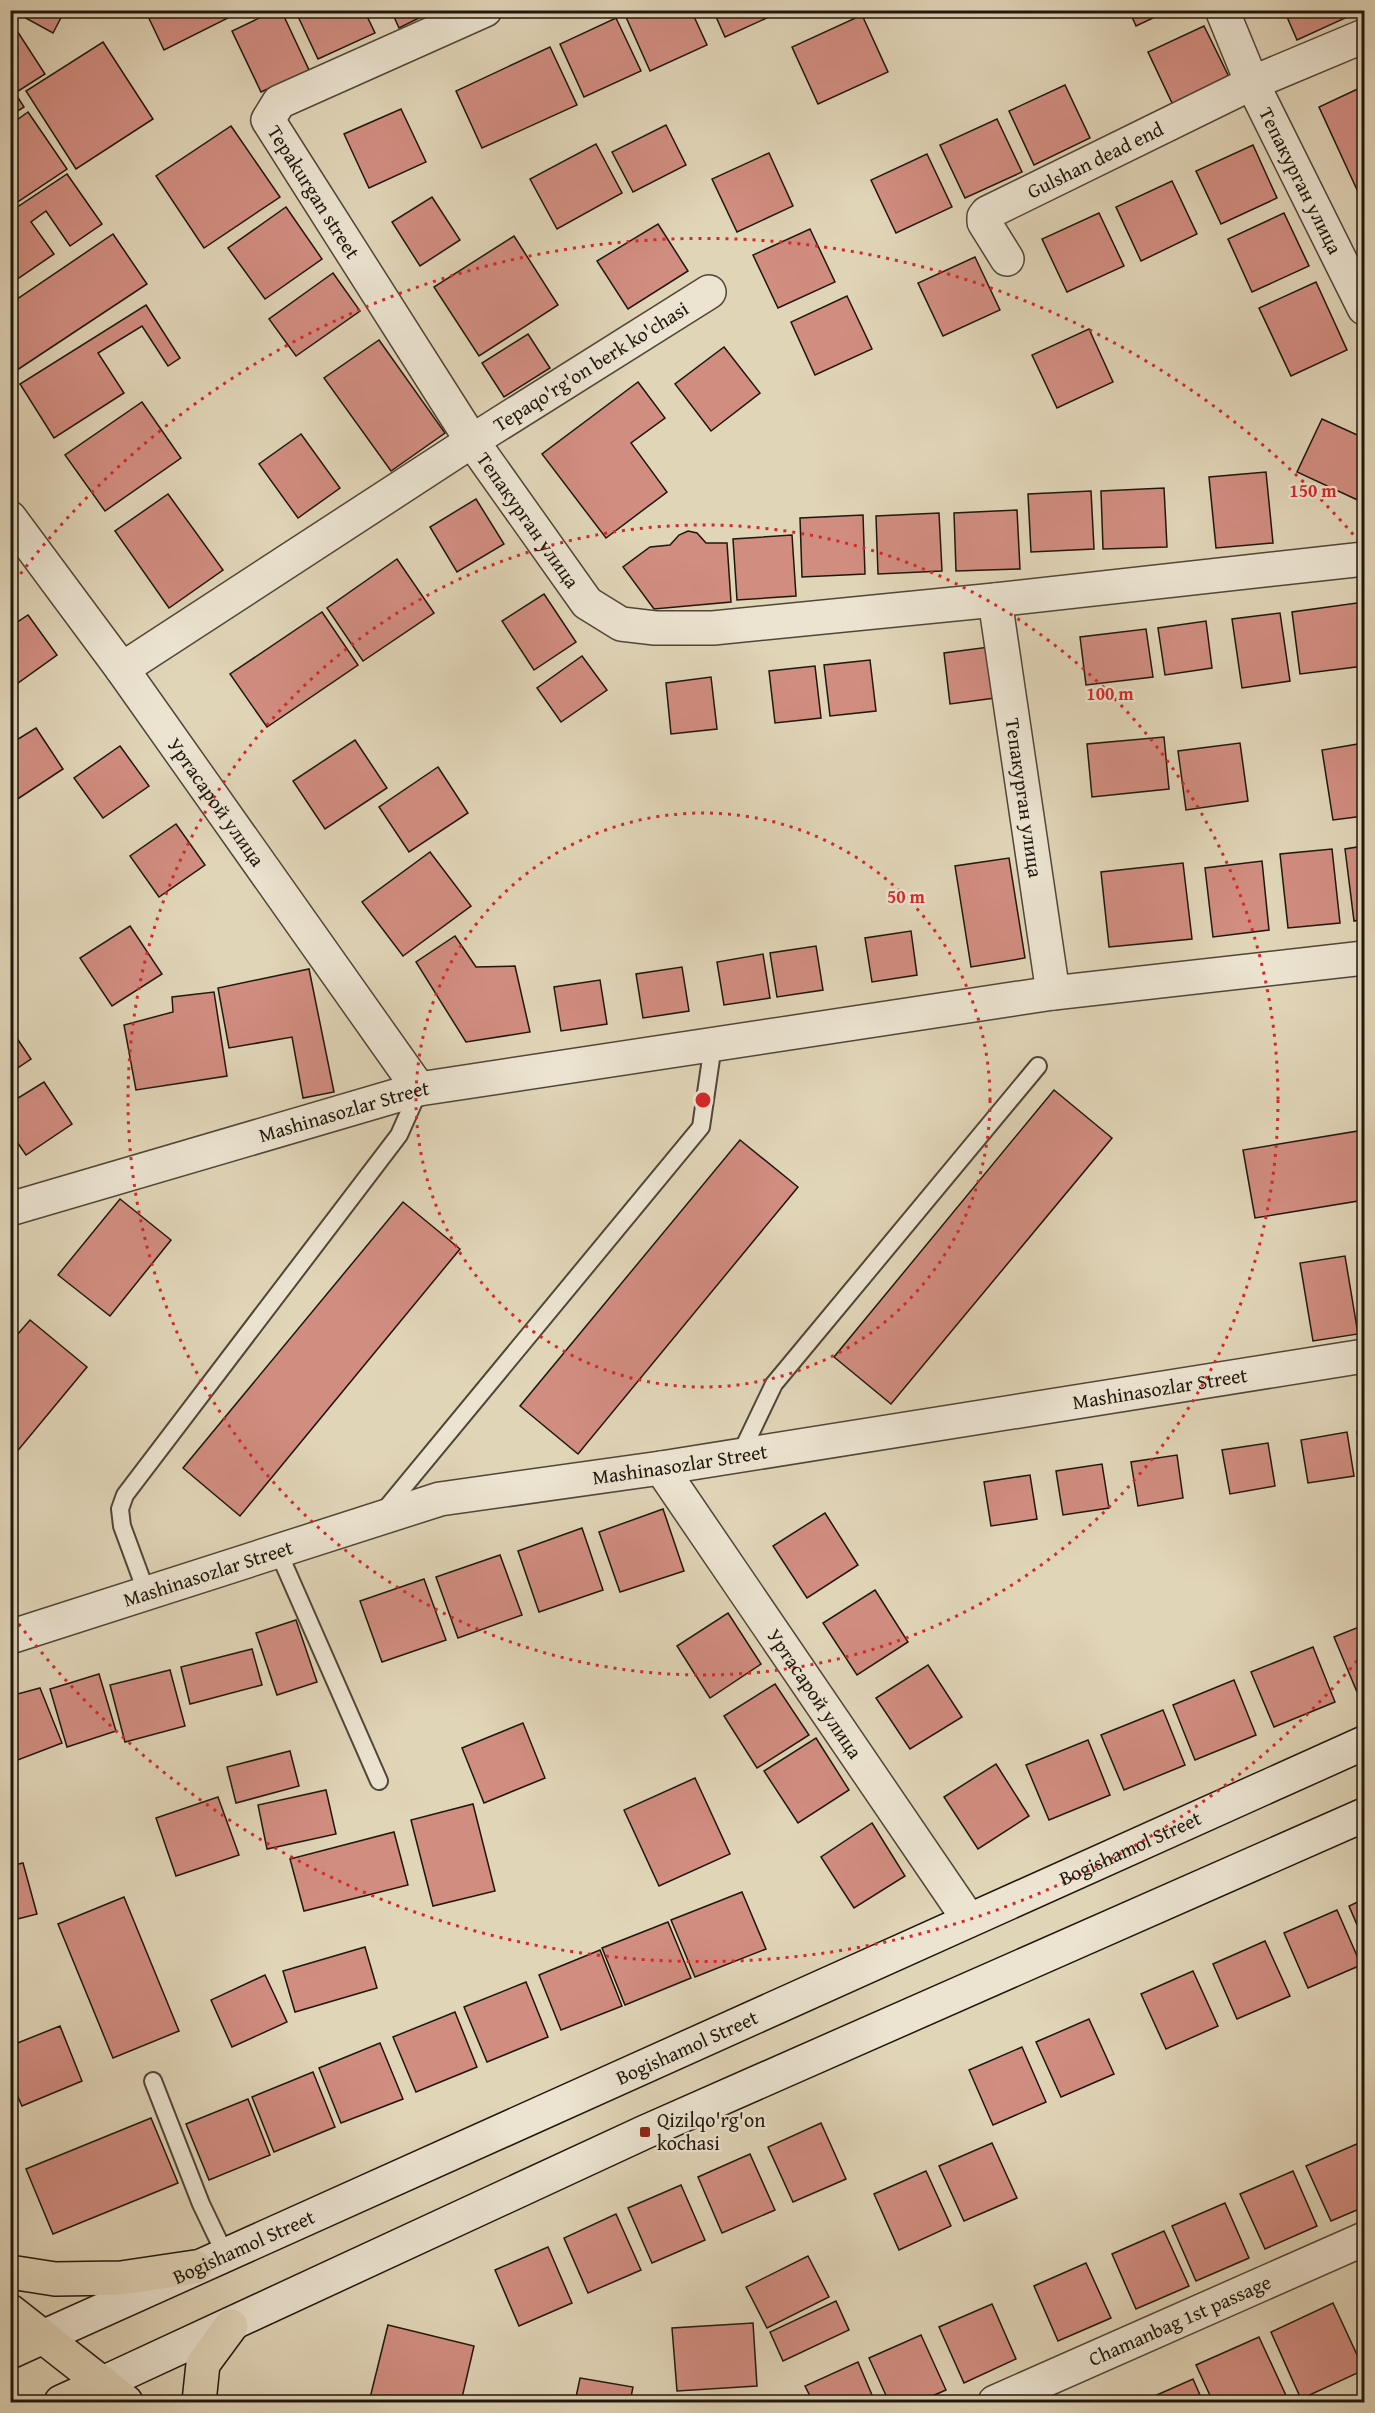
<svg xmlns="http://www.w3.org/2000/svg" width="1375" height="2413" font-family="'Gentium Book Plus',serif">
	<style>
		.building { fill: #d28d81; stroke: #1f170c; stroke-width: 1.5 }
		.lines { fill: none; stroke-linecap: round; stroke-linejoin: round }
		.lane-casing { stroke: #504637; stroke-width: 20 }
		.street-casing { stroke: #504637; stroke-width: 36 }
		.secondary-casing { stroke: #1f170c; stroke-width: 36 }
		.primary-casing { stroke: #1f170c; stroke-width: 36 }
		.lane { stroke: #ece4d1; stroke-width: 16 }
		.street { stroke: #ece4d1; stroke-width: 33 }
		.secondary { stroke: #ece4d1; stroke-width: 33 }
		.primary { stroke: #e1d5b8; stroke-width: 33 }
		.ring { fill: none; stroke: #d62828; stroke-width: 3; stroke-dasharray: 3 6 }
		.poi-dot { fill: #8f2418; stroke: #ece4d1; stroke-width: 2 }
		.labels { text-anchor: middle; stroke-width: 4.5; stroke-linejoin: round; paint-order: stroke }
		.street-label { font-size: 20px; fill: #1f170c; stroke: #ece4d1 }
		.poi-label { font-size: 20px; fill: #1f170c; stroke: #ece4d1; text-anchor: start }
		.centre { fill: #d62828; stroke: #ece4d1; stroke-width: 3 }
		.ring-label { font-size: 18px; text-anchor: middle; font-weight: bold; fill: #d62828; stroke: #ece4d1; stroke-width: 4.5; stroke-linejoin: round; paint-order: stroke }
	</style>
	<rect width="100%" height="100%" fill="#e1d5b8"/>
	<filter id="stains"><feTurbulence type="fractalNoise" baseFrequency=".00333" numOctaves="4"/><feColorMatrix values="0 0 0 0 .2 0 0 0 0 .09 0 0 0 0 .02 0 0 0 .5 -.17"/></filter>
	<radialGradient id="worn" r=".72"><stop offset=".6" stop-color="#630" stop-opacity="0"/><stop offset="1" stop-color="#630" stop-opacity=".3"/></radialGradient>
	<g class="building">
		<path d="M11 10H65L53 33Z"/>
		<path d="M145 10H232L234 15 164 50Z"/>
		<path d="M276 10H281L309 70 261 92 232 31Z"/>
		<path d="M295 10H364L375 33 318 59Z"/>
		<path d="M391 10H435L399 28Z"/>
		<path d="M640 10H691L707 45 650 71 626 17Z"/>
		<path d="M713 10H781L782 11 725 37Z"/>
		<path d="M1129 10H1170L1136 26Z"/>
		<path d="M1284 10H1352L1354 14 1297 40Z"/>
		<path d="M862 15 888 72 818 104 792 47Z"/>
		<path d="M616 18 641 71 584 97 560 44Z"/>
		<path d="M10 20 45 74 15 93 24 107 10 116Z"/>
		<path d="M1204 26 1230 79 1173 105 1148 52Z"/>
		<path d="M103 42 153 119 76 169 26 91Z"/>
		<path d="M550 47 577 105 482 148 456 91Z"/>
		<path d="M1065 85 1090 138 1034 165 1009 111Z"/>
		<path d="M1364 86V205L1319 107Z"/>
		<path d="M401 109 426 162 369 188 344 134Z"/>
		<path d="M28 112 67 169 10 207V125Z"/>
		<path d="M997 119 1022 172 965 198 940 145Z"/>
		<path d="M666 125 686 165 633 192 612 152Z"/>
		<path d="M231 126 280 197 204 248 156 176Z"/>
		<path d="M596 144 622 193 557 229 530 179Z"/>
		<path d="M1253 145 1277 198 1221 224 1196 171Z"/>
		<path d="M769 153 793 206 737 232 712 179Z"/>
		<path d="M927 154 952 207 896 233 871 180Z"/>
		<path d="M67 174 102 224 70 246 46 211 31 222 54 254 10 284V212Z"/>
		<path d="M1172 181 1197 234 1141 261 1116 207Z"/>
		<path d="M432 197 460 240 420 266 392 222Z"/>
		<path d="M286 207 322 259 265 299 228 248Z"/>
		<path d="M1099 213 1124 266 1067 292 1042 239Z"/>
		<path d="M1284 213 1309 266 1252 292 1228 239Z"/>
		<path d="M658 224 688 271 628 309 597 261Z"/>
		<path d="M810 229 835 282 778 308 753 255Z"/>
		<path d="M113 234 147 284 11 374 10 304Z"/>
		<path d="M514 236 558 305 479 356 434 287Z"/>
		<path d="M975 257 1000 310 943 336 918 283Z"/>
		<path d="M333 273 360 311 296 356 269 319Z"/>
		<path d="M1316 282 1347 350 1291 376 1259 308Z"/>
		<path d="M847 296 872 349 815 375 791 322Z"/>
		<path d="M146 305 180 358 168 366 142 326 98 353 124 393 54 438 20 384Z"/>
		<path d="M1089 329 1113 382 1057 408 1032 355Z"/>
		<path d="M528 334 550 368 504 397 482 363Z"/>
		<path d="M379 340 445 433 391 471 324 378Z"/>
		<path d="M724 347 760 393 711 431 675 384Z"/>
		<path d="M638 382 665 418 631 443 667 492 606 538 542 454Z"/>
		<path d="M142 402 181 458 105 511 65 455Z"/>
		<path d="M1322 419 1364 438V503L1297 472Z"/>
		<path d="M301 434 340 488 298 518 259 464Z"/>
		<path d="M1266 472 1273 543 1216 548 1209 477Z"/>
		<path d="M1164 488 1167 547 1103 549 1101 491Z"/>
		<path d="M1091 491 1094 549 1031 552 1028 494Z"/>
		<path d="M168 494 223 570 169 608 115 531Z"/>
		<path d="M476 499 504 544 457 572 430 527Z"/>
		<path d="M1017 510 1020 569 956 571 954 513Z"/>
		<path d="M939 513 942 571 878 574 876 516Z"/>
		<path d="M863 515 865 574 802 577 800 518Z"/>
		<path d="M688 531 697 533 706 543H727L731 602 654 609 623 567 650 547 670 545 679 535Z"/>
		<path d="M792 535 796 596 737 600 733 539Z"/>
		<path d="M397 559 434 613 363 661 327 608Z"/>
		<path d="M544 594 576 642 534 670 502 621Z"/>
		<path d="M1364 602V666L1300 674 1292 612Z"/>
		<path d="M322 612 358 665 267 727 230 674Z"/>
		<path d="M1280 613 1290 681 1242 688 1232 619Z"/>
		<path d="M28 615 57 655 11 688 10 627Z"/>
		<path d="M1206 621 1212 668 1165 675 1158 628Z"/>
		<path d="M1146 629 1153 677 1086 685 1080 637Z"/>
		<path d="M989 647 995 698 950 704 944 653Z"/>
		<path d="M582 656 607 690 561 722 537 688Z"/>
		<path d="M870 660 876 711 830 716 824 665Z"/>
		<path d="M815 666 821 718 775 723 769 671Z"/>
		<path d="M711 677 717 729 671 734 666 683Z"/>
		<path d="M36 728 63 769 10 804V744Z"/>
		<path d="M1164 737 1169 789 1092 797 1087 744Z"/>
		<path d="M355 740 387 788 325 829 293 781Z"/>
		<path d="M1240 743 1248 801 1186 810 1178 751Z"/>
		<path d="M1364 743V816L1333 820 1322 750Z"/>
		<path d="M120 746 149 786 103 818 74 778Z"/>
		<path d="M438 767 468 813 409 852 379 807Z"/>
		<path d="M176 824 205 865 159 897 130 856Z"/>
		<path d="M1364 846V919L1354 921 1345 849Z"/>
		<path d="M1332 849 1340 923 1288 928 1280 854Z"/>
		<path d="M430 852 471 906 403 956 362 902Z"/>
		<path d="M1009 858 1025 958 971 967 955 866Z"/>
		<path d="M1262 861 1269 930 1213 937 1205 868Z"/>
		<path d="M1183 863 1192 939 1109 947 1101 872Z"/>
		<path d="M130 926 162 974 112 1006 80 958Z"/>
		<path d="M911 931 917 975 872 982 865 938Z"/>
		<path d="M455 936 476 967 515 966 530 1032 466 1042 416 962Z"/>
		<path d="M816 946 823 990 777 997 770 953Z"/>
		<path d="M763 954 770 998 724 1005 717 962Z"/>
		<path d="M682 967 689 1011 643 1018 636 974Z"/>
		<path d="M309 969 334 1092 303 1098 292 1037 229 1048 218 988Z"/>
		<path d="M600 980 607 1024 561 1031 554 987Z"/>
		<path d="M214 992 227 1076 136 1090 124 1025 173 1012 172 997Z"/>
		<path d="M10 1028 31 1059 10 1073Z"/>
		<path d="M44 1082 72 1124 26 1155 10 1132V1103Z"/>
		<path d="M1054 1090 1112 1138 891 1404 834 1357Z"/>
		<path d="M1364 1130V1200L1255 1218 1243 1150Z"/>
		<path d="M740 1140 798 1187 578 1454 520 1406Z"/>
		<path d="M120 1199 171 1240 110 1316 58 1275Z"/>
		<path d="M403 1202 460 1249 240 1516 183 1468Z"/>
		<path d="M1345 1256 1358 1334 1313 1341 1300 1263Z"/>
		<path d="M30 1320 87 1367 10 1460V1343Z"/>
		<path d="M1364 1431V1476L1357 1432Z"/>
		<path d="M1347 1432 1354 1476 1308 1483 1301 1440Z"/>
		<path d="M1268 1443 1275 1486 1230 1494 1222 1450Z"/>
		<path d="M1177 1455 1183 1498 1138 1506 1131 1462Z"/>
		<path d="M1102 1464 1109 1508 1063 1515 1056 1471Z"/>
		<path d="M1030 1475 1037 1519 991 1526 984 1482Z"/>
		<path d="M663 1509 684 1571 620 1592 599 1532Z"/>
		<path d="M825 1513 858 1565 807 1598 773 1546Z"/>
		<path d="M582 1528 603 1590 539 1612 518 1551Z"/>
		<path d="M500 1555 522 1615 458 1638 436 1577Z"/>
		<path d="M424 1579 446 1640 382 1662 360 1601Z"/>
		<path d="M875 1590 908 1642 857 1675 823 1623Z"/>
		<path d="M728 1613 761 1664 710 1698 677 1646Z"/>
		<path d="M296 1620 317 1682 277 1695 256 1633Z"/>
		<path d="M1364 1625V1689L1357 1692 1334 1637Z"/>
		<path d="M1313 1647 1335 1702 1274 1727 1251 1672Z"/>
		<path d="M252 1649 262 1685 190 1704 181 1667Z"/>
		<path d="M928 1665 962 1717 910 1749 876 1698Z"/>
		<path d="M170 1670 185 1726 125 1742 110 1685Z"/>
		<path d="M99 1674 116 1731 67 1747 50 1689Z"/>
		<path d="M1234 1680 1256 1735 1195 1760 1173 1705Z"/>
		<path d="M775 1684 809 1735 757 1768 724 1716Z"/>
		<path d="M40 1688 62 1743 10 1763V1696Z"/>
		<path d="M1163 1710 1185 1765 1124 1790 1101 1735Z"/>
		<path d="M523 1723 545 1778 484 1803 462 1748Z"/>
		<path d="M816 1738 849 1790 798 1823 764 1771Z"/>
		<path d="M1088 1740 1110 1795 1049 1820 1026 1765Z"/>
		<path d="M290 1751 299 1786 236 1803 227 1767Z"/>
		<path d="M996 1764 1029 1816 978 1849 944 1797Z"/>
		<path d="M695 1778 730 1854 659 1886 624 1810Z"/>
		<path d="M326 1790 336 1834 267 1849 258 1805Z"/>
		<path d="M218 1797 239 1855 176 1876 156 1818Z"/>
		<path d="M473 1804 495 1891 433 1906 411 1820Z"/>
		<path d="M872 1823 905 1876 854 1908 821 1857Z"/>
		<path d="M394 1832 408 1885 304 1911 290 1859Z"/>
		<path d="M23 1863 37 1914 10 1921V1866Z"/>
		<path d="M742 1892 766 1949 695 1977 671 1920Z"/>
		<path d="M124 1897 179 2031 113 2058 58 1924Z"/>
		<path d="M1364 1899V1941L1349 1906Z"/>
		<path d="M1337 1910 1361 1965 1308 1988 1284 1933Z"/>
		<path d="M668 1922 691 1978 625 2005 602 1948Z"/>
		<path d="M1265 1941 1290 1996 1237 2019 1213 1964Z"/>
		<path d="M365 1947 377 1988 295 2012 283 1971Z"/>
		<path d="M600 1950 622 2006 561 2030 539 1975Z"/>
		<path d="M1193 1971 1218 2026 1166 2049 1141 1994Z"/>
		<path d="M265 1975 287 2022 232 2047 211 2000Z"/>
		<path d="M526 1982 548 2037 487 2062 464 2007Z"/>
		<path d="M455 2012 477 2067 416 2092 393 2037Z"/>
		<path d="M1089 2019 1114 2074 1061 2097 1036 2042Z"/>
		<path d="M60 2026 82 2081 22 2106 10 2079V2046Z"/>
		<path d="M380 2043 403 2099 341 2123 319 2068Z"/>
		<path d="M1022 2047 1046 2102 993 2125 969 2070Z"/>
		<path d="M313 2072 335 2127 274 2152 252 2097Z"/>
		<path d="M248 2099 270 2155 209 2180 186 2124Z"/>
		<path d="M151 2118 178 2183 53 2234 26 2169Z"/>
		<path d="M821 2123 846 2179 793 2202 768 2147Z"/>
		<path d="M992 2143 1017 2198 964 2221 939 2166Z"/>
		<path d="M1359 2143 1364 2155V2207L1331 2221 1306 2166Z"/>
		<path d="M750 2154 775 2210 722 2233 698 2177Z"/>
		<path d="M926 2171 951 2226 899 2250 874 2194Z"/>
		<path d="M1293 2171 1317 2226 1265 2249 1240 2194Z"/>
		<path d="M681 2185 705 2240 652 2263 628 2208Z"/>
		<path d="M1225 2203 1249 2258 1196 2281 1172 2226Z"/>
		<path d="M616 2214 641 2270 588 2293 564 2238Z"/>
		<path d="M1164 2231 1189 2286 1136 2309 1112 2254Z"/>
		<path d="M548 2247 572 2303 519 2326 495 2270Z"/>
		<path d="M808 2256 829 2297 767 2328 746 2287Z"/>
		<path d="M1086 2263 1111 2318 1058 2341 1034 2286Z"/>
		<path d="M836 2301 849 2330 783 2361 770 2332Z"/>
		<path d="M1333 2303 1364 2370 1301 2399 1271 2332Z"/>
		<path d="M992 2304 1016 2359 964 2383 939 2327Z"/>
		<path d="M753 2323 757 2386 677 2391 672 2328Z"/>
		<path d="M388 2325 474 2346 461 2402H369Z"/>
		<path d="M921 2335 946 2390 918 2402H889L869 2358Z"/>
		<path d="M1259 2337 1289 2402H1213L1196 2365Z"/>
		<path d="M858 2362 875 2402H813L805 2386Z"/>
		<path d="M580 2378 633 2387 630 2402H575Z"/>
		<path d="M1193 2379 1203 2402H1141Z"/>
	</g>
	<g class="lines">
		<defs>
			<g id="lane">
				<path d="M740 1455 774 1384 1038 1066"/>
				<path d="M383 1512 701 1127 713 1045"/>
				<path d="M278 1551 379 1781"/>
				<path d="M147 1594 122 1526 120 1509 125 1495 399 1135 419 1090"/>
				<path d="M153 2081 201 2204 225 2254"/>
			</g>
			<g id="street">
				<path id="s1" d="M485 10 279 102 268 120 472 441 587 603 621 624 655 628H713L995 600 1364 559"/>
				<path id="s2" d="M1222 10 1252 83 1364 308"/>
				<path id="s3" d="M1007 259 984 222V217L987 213 1252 83 1364 36"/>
				<path id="s4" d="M10 518 122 669 419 1089"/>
				<path id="s5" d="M995 600 1053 993"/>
				<path id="s6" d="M122 669 472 441 709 292"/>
				<path id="s7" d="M10 1209 419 1089 1053 993 1364 958"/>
				<path id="s8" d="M661 1468 969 1920"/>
				<path id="s9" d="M10 1637 440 1499 661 1468 1364 1356"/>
				<path id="s10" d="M995 2402 1364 2239"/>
			</g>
			<g id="secondary">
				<path id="s11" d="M43 2337 1364 1743"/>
				<path d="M103 2383 645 2132 1364 1815"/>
			</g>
			<g id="primary">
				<path d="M10 2272 55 2279 121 2278 195 2267"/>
				<path d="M10 2311 126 2402"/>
				<path d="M10 2352 43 2337"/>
				<path d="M61 2402 103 2383"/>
				<path d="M199 2402 203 2364 231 2326"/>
			</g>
		</defs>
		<use href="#lane" class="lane-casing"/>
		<use href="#street" class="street-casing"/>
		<use href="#secondary" class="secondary-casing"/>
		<use href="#primary" class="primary-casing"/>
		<use href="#lane" class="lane"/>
		<use href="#street" class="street"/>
		<use href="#secondary" class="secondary"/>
		<use href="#primary" class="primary"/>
	</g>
	<g class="ring">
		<circle cx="703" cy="1100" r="287"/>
		<circle cx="703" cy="1100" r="575"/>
		<path d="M1363 1654A862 862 0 0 1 15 1619M15 581A862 862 0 0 1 1363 546"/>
	</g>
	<rect class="poi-dot" x="639" y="2126" width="12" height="12" rx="3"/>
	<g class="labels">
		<g class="street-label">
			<text dy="7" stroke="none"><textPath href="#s3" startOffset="174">Gulshan dead end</textPath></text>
			<text dy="7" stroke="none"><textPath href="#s2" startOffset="188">Тепакурган улица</textPath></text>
			<text dy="7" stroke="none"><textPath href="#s1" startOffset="332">Tepakurgan street</textPath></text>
			<text dy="7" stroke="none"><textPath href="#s6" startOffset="558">Tepaqo'rg'on berk ko'chasi</textPath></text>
			<text dy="7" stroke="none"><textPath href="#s1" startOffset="724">Тепакурган улица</textPath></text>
			<text dy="7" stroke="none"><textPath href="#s5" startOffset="200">Тепакурган улица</textPath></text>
			<text dy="7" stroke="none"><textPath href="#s4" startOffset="351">Уртасарой улица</textPath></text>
			<text dy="7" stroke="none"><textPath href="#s7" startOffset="348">Mashinasozlar Street</textPath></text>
			<text dy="7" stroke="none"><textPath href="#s9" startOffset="1180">Mashinasozlar Street</textPath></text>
			<text dy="7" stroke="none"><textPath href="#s9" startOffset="694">Mashinasozlar Street</textPath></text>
			<text dy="7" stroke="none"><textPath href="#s9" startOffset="208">Mashinasozlar Street</textPath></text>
			<text dy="7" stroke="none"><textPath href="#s8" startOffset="273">Уртасарой улица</textPath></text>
			<text dy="7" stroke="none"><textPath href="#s11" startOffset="1192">Bogishamol Street</textPath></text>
			<text dy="7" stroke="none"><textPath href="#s11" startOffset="706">Bogishamol Street</textPath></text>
			<text dy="7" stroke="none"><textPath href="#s11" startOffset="220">Bogishamol Street</textPath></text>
			<text dy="7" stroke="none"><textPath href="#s10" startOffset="202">Chamanbag 1st passage</textPath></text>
		</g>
		<g class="poi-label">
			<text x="657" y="2127">Qizilqo'rg'on<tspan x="657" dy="23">kochasi</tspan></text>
		</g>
	</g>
	<circle cx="703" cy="1100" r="9" class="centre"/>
	<g class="ring-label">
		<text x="1313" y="497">150 m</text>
		<text x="1110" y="700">100 m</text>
		<text x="906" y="903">50 m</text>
	</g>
	<rect width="1375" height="2413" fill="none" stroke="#e1d5b8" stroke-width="36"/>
	<rect x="12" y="12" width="1351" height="2389" fill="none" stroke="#1f170c" stroke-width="3"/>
	<rect x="18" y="18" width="1339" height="2377" fill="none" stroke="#1f170c" stroke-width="1.5"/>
	<rect width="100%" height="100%" filter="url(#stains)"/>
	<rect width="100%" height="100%" fill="url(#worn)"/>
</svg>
